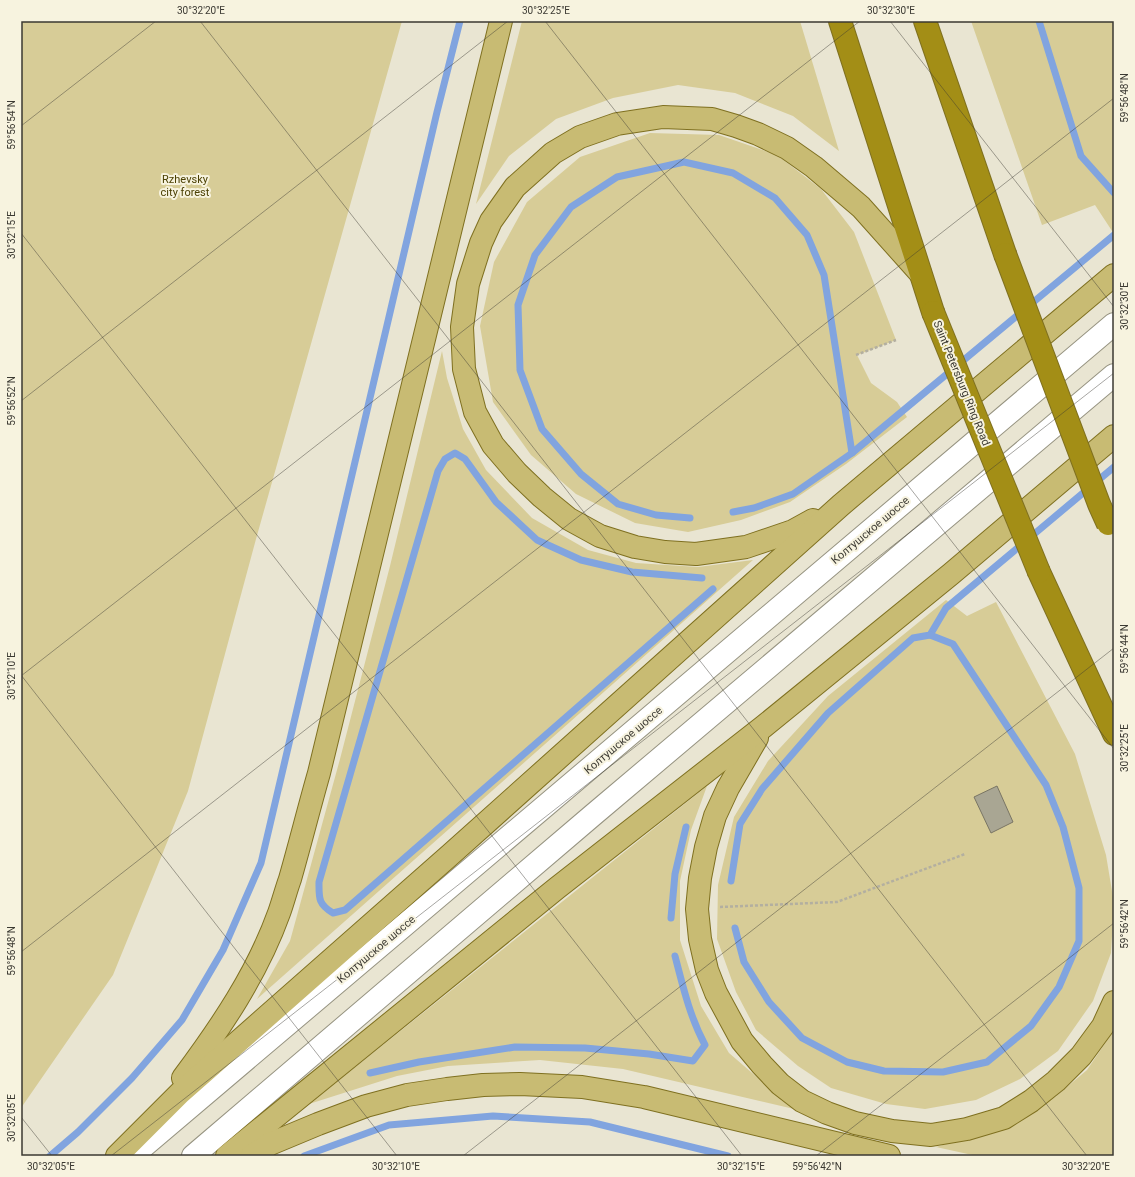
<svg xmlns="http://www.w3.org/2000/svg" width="1135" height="1177" font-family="Roboto,sans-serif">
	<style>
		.green { fill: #d7cc97 }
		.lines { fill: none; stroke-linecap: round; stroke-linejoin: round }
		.stream { stroke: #81a4df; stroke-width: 7 }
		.building { fill: #a9a693; stroke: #797564 }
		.secondary-casing { stroke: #969381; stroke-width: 24 }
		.primary-casing { stroke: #7f7020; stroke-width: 24 }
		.highway-casing { stroke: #7f7020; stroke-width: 24 }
		.path { stroke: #b3afa0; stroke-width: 2.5; stroke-dasharray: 3 2; stroke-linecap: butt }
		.secondary { stroke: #fff; stroke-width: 22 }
		.primary { stroke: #c8bb73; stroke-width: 22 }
		.highway { stroke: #a38e16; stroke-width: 22 }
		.highway-bridge-casing { stroke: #7f7020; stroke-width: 24; stroke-linecap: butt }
		.highway-bridge { stroke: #a38e16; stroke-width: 22 }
		.ticks { fill: none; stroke: #3b3932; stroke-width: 1; stroke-opacity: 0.45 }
		.labels { text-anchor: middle; stroke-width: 4; stroke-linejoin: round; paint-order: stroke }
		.park-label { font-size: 11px; fill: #4b4003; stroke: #f7f3df }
		.street-label { font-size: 11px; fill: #3b3932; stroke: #f7f3df }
		.neatline { fill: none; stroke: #3b3932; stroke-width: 1.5 }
		.ticks-label { font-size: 10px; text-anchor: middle; fill: #3b3932 }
	</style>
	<rect width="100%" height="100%" fill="#e9e5d2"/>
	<g class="green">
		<path d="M21 21H402L256 539 188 791 113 975 21 1108Z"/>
		<path d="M522 21H800L839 151 793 116 735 93 678 85 613 98 556 119 509 156 476 204Z"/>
		<path d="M971 21H1114V234L1095 205 1042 225Z"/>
		<path d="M650 133 719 135 777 155 821 189 854 232 896 340 857 355 871 383 897 402 907 417 846 464 790 502 741 520 688 532 635 523 576 494 531 455 493 402 480 326 494 262 527 202 580 157Z"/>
		<path d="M442 351 447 378 463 429 486 470 532 518 588 550 636 563 698 567 753 560 257 999 290 941 340 759 390 566Z"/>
		<path d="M946 600 967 616 996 602 1075 754 1106 855 1114 903 1111 953 1093 1001 1058 1051 1020 1079 976 1100 925 1109 886 1104 831 1088 798 1066 756 1030 736 992 717 939 718 885 734 817 768 761 828 696Z"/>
		<path d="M707 786 691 830 680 881V940L701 1006 729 1053 794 1109 623 1069 540 1060 448 1066 397 1076 309 1104Z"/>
		<path d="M1114 1030V1156H977L936 1147 1011 1124 1055 1097 1087 1070Z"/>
	</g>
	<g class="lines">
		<g class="stream">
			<path d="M1039 21 1081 156 1114 193"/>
			<path d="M733 512 754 508 793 494 852 453 1114 235"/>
			<path d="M690 518 656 515 618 504 581 474 542 429 520 370 518 305 535 255 571 207 617 177 684 162 733 173 775 198 807 235 824 275 852 453"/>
			<path d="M702 578 632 572 581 560 537 540 496 502 465 459 455 453 445 459 438 471 319 882C319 898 318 904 333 913L345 910 713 589"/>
			<path d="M731 881 740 824 762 789 828 713 913 638 930 635 946 608 1114 467"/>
			<path d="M671 918 675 874 686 827"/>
			<path d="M735 928 744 962 769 1002 802 1038 847 1062 884 1071 943 1072 987 1062 1031 1026 1059 987 1079 941V888L1063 827 1046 785 953 644 930 635"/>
			<path d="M370 1073 419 1062 515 1047 585 1048 649 1054 693 1061 705 1045C690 1017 683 987 675 956"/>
			<path d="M50 1156 78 1132 132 1078 182 1020 223 950 261 863 437 112 460 21"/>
			<path d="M304 1156 389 1125 493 1116 590 1122 728 1156"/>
		</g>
	</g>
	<path class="building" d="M997 786 1013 822 991 833 974 797Z"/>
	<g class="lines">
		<defs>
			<g id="secondary">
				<path d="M132 1156 1114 324"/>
				<path d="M193 1156 593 815 1114 375"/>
			</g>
			<g id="primary">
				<path d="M813 520 793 531 746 547 696 554 665 552 635 547 600 536 569 519 542 497 517 473 493 445 475 412 464 369 462 327 468 284 481 243 491 221 515 187 553 153 580 137 617 124 663 117 712 119 736 126 758 134 787 148 814 167 861 207 920 273"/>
				<path d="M757 738 728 788 715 816 706 847 700 878 697 909 700 939 707 970 716 993 742 1041 762 1065 780 1084 802 1101 827 1113 855 1123 892 1131 931 1135 967 1129 1004 1118 1031 1101 1056 1081 1081 1056 1103 1026 1114 1002"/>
				<path d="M183 1078C221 1027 257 974 279 913 283 902 286 890 290 879 300 844 309 808 319 773L501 21"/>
				<path d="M117 1156 180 1093 450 855 841 505 1114 275"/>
				<path d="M227 1156 557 888 763 727 951 574 1114 436"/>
				<path d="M252 1156 270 1144 318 1124 366 1106 407 1095 447 1089 483 1085 520 1084 582 1087 644 1097 889 1156"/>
			</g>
			<g id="highway">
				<path d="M840 21 933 312"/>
				<path d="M925 21 1005 254"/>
				<path d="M1039 572 1114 734"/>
			</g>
		</defs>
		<use href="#secondary" class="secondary-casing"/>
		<use href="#primary" class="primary-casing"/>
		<use href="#highway" class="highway-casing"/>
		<g class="path">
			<path d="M856 355 896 340"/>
			<path d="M720 907 837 902 965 854"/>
		</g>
		<use href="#secondary" class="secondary"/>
		<use href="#primary" class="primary"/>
		<use href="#highway" class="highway"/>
		<defs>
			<g id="highway-bridge">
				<path d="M1005 254 1099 504 1108 524"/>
				<path d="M933 312 1039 572"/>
			</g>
		</defs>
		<use href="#highway-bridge" class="highway-bridge-casing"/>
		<use href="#highway-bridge" class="highway-bridge"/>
	</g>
	<path class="ticks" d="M200 21 1087 1156M545 21 1114 749M890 21 1114 307M21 126 156 21M21 233 742 1156M21 401 508 21M21 675 397 1156M21 676 860 21M21 952 1114 98M21 1117 52 1156M111 1156 1114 373M463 1156 1114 648M816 1156 1114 923"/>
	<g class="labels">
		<g class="park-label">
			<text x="185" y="183">Rzhevsky<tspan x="185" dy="13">city forest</tspan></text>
		</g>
		<g class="street-label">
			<text transform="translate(962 383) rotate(68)" y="4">Saint Petersburg Ring Road</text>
			<text transform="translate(870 530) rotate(-40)" y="4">Колтушское шоссе</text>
			<text transform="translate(623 740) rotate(-40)" y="4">Колтушское шоссе</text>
			<text transform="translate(376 949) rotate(-40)" y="4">Колтушское шоссе</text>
		</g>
	</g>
	<rect width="1135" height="1177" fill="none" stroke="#f7f3df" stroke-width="44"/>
	<rect x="22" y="22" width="1091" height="1133" class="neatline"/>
	<g class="ticks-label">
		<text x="201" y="14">30°32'20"E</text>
		<text x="546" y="14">30°32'25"E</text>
		<text x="891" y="14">30°32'30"E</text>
		<text transform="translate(1124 98) rotate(-90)" y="4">59°56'48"N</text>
		<text transform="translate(11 125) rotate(-90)" y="4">59°56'54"N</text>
		<text transform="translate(11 235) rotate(-90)" y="4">30°32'15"E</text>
		<text transform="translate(1124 306) rotate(-90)" y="4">30°32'30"E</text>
		<text transform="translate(11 401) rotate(-90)" y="4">59°56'52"N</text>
		<text transform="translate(1124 649) rotate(-90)" y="4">59°56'44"N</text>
		<text transform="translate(11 676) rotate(-90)" y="4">30°32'10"E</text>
		<text transform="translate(1124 748) rotate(-90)" y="4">30°32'25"E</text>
		<text transform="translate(1124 924) rotate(-90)" y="4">59°56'42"N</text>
		<text transform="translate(11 951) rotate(-90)" y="4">59°56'48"N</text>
		<text transform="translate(11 1118) rotate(-90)" y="4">30°32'05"E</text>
		<text x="51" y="1170">30°32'05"E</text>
		<text x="396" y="1170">30°32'10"E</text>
		<text x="741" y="1170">30°32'15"E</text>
		<text x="817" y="1170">59°56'42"N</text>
		<text x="1086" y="1170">30°32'20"E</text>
	</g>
</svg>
